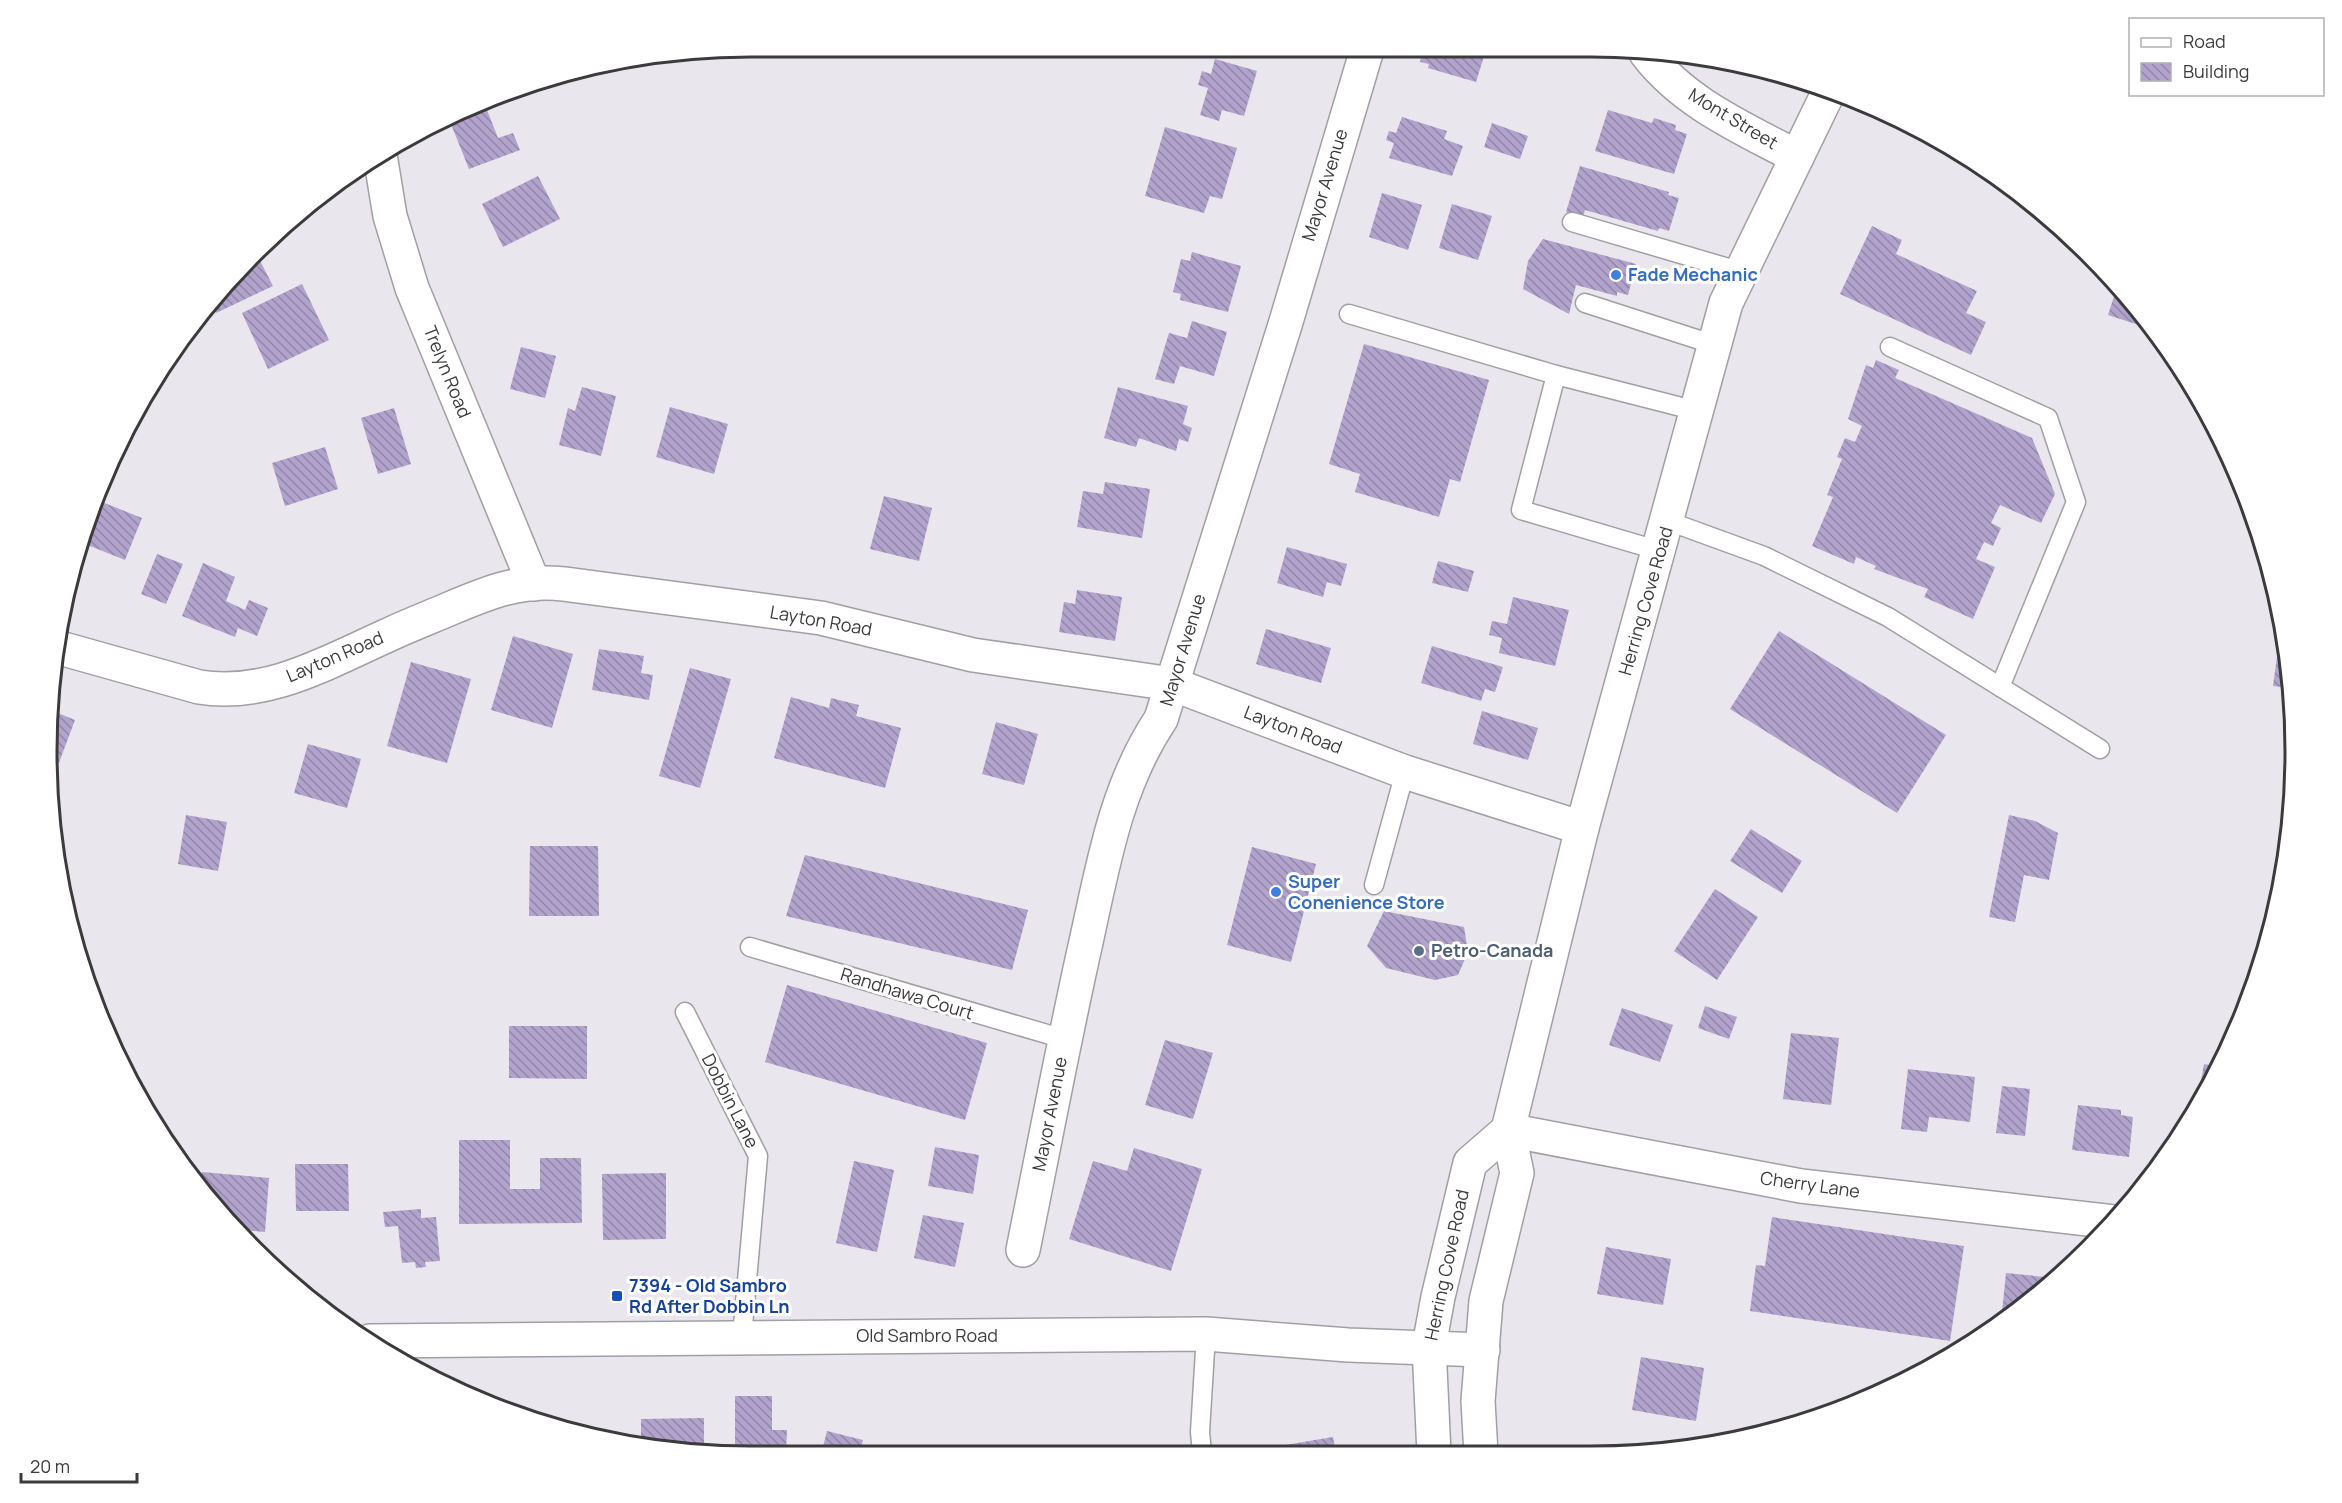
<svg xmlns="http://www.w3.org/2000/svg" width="2342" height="1503" font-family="Manrope,sans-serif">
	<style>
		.building { fill: url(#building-back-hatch) }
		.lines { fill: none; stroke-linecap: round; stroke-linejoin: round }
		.service-casing { stroke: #a19fa5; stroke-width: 21 }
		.minor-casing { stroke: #a19fa5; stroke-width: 36 }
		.secondary-casing { stroke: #a19fa5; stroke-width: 36 }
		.service { stroke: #fff; stroke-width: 18 }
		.minor { stroke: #fff; stroke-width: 33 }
		.secondary { stroke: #fff; stroke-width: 33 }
		.shop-dot { fill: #3f7fe0; stroke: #fff; stroke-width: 2 }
		.service-dot { fill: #5c6f8a; stroke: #fff; stroke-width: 2 }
		.transit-dot { fill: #1a4fb4; stroke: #fff; stroke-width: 2 }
		.labels { text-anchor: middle; stroke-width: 6; stroke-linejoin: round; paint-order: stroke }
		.street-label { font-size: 18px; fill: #3b3b3d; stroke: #fff }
		.shop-label { font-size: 18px; font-weight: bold; fill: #366cbe; stroke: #fff; text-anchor: start }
		.service-label { font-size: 18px; font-weight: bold; fill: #4e5e75; stroke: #fff; text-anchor: start }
		.transit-label { font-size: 18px; font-weight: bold; fill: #164399; stroke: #fff; text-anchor: start }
		.rim { fill: none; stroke: #3b3b3d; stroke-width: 3 }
	</style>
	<defs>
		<pattern id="building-back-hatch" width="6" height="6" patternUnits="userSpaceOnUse" patternTransform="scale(1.5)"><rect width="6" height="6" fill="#b1a3cc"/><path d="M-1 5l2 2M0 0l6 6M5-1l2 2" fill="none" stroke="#9186a7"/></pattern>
	</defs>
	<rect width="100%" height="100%" fill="#e9e7ed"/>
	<g class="building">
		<path d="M1422 53H1485L1476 82 1428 68 1429 64 1420 62Z"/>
		<path d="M1215 59 1257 71 1244 116 1222 110 1219 121 1200 115 1208 88 1198 85 1202 71 1211 74Z"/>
		<path d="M487 110 498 138 513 133 520 150 469 169 451 124Z"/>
		<path d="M1608 110 1652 123 1654 118 1676 125 1675 130 1687 134 1674 174 1595 151Z"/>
		<path d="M1402 117 1447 131 1444 139 1463 146 1452 176 1389 158 1394 143 1386 140 1389 131 1396 133Z"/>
		<path d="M1492 123 1528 136 1520 159 1484 147Z"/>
		<path d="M1165 127 1237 148 1222 199 1210 196 1204 213 1145 196Z"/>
		<path d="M1580 166 1669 192 1668 195 1679 198 1669 231 1659 228 1658 231 1585 210 1583 217 1566 212Z"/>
		<path d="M538 176 560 219 503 247 482 204Z"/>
		<path d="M1382 193 1422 205 1408 250 1369 237Z"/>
		<path d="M1452 204 1492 216 1478 260 1439 248Z"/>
		<path d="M1872 226 1902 240 1896 254 1977 291 1966 313 1986 322 1971 355 1840 294Z"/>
		<path d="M1543 239 1636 264 1628 295 1617 292V296L1576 285 1569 314 1523 289 1528 261Z"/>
		<path d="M255 251 273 286 216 313 210 302Z"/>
		<path d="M1192 252 1241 266 1228 312 1180 300 1181 294 1173 292 1181 259 1190 261Z"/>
		<path d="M302 284 329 340 268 369 242 313Z"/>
		<path d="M2117 287 2150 322 2154 330 2108 315Z"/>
		<path d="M1192 321 1227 332 1214 376 1180 366 1174 384 1155 379 1169 333 1187 338Z"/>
		<path d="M1364 344 1489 380 1460 482 1450 479 1439 517 1355 492 1360 474 1329 464Z"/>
		<path d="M521 347 556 356 545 398 510 389Z"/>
		<path d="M1876 360 1899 370 1895 378 2032 438 2055 494 2041 523 2000 505 1991 523 2001 528 1993 546 1984 542 1976 559 1995 567 1973 619 1924 597 1928 589 1874 569 1876 566 1856 557 1854 564 1812 546 1833 497 1827 495 1842 459 1837 457 1845 438 1855 442 1862 426 1848 419 1866 365 1873 368Z"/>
		<path d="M582 387 616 396 601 456 559 445 568 408 575 411Z"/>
		<path d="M1118 387 1188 406 1183 424 1192 428 1188 442 1179 439 1176 451 1139 438 1136 447 1104 438Z"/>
		<path d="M670 407 728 424 714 474 656 457Z"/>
		<path d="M394 408 411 464 378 474 361 418Z"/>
		<path d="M325 447 338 489 285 506 272 463Z"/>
		<path d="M1105 482 1150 489 1142 538 1077 527 1083 491 1103 494Z"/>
		<path d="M884 496 932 508 919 561 870 549Z"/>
		<path d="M102 502 142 518 125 560 85 544Z"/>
		<path d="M1287 547 1347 564 1341 586 1327 582 1323 597 1277 583Z"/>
		<path d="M157 554 183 564 166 604 141 594Z"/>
		<path d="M1438 561 1474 571 1468 592 1432 583Z"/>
		<path d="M203 563 235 577 226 601 245 610 249 600 268 608 257 636 238 628 235 637 182 616Z"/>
		<path d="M1077 590 1122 597 1115 641 1059 632 1064 602 1075 604Z"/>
		<path d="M1513 597 1569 610 1555 666 1499 653 1502 638 1489 635 1492 621 1507 624Z"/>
		<path d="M1266 629 1331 648 1321 683 1256 664Z"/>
		<path d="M1779 631 1946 735 1897 813 1730 709Z"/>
		<path d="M2280 635H2282L2291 688 2273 686Z"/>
		<path d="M513 636 573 654 552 728 491 710Z"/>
		<path d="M1432 646 1503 667 1495 692 1485 689 1481 701 1421 683Z"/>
		<path d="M599 649 644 656 641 673 653 675 649 700 592 690Z"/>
		<path d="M411 662 471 679 447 763 387 746Z"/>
		<path d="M690 668 731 679 700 788 659 776Z"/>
		<path d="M791 697 829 708 831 698 859 705 856 716 901 728 885 788 774 758Z"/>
		<path d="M48 709 75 720 57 768 50 765Z"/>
		<path d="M1482 711 1538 728 1528 760 1473 744Z"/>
		<path d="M996 722 1038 734 1024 785 982 774Z"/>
		<path d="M308 744 361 759 347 808 294 793Z"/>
		<path d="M186 815 227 822 218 871 178 864Z"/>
		<path d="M2009 815 2035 821 2058 833 2049 880 2024 875 2015 922 1989 917Z"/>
		<path d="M1751 829 1802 861 1782 893 1730 861Z"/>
		<path d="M530 846H598L599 916H529Z"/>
		<path d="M1252 847 1316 864 1291 962 1227 945Z"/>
		<path d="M805 855 1028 910 1012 970 786 916Z"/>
		<path d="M1715 889 1758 917 1717 980 1674 951Z"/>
		<path d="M1384 911 1464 927 1468 952 1458 975 1435 980 1386 968 1367 946Z"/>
		<path d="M787 985 987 1043 965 1120 765 1062Z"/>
		<path d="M1705 1006 1737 1017 1729 1039 1698 1028Z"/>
		<path d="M1622 1008 1673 1025 1660 1062 1609 1045Z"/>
		<path d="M509 1026H587V1079L509 1078Z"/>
		<path d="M1791 1033 1839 1038 1831 1105 1783 1099Z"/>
		<path d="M1165 1040 1213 1053 1193 1119 1145 1105Z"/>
		<path d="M2204 1064 2218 1067 2196 1110Z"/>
		<path d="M1908 1069 1975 1077 1970 1122 1929 1117 1927 1132 1901 1129Z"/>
		<path d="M2002 1086 2030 1089 2025 1136 1996 1133Z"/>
		<path d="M2078 1105 2121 1110V1115L2133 1117 2129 1157 2072 1150Z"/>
		<path d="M459 1140H510V1189H540V1158H581L582 1223 459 1224Z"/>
		<path d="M935 1147 979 1155 973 1194 928 1186Z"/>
		<path d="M1134 1148 1202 1169 1171 1271 1069 1239 1093 1161 1127 1171Z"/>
		<path d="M854 1161 894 1170 877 1252 836 1243Z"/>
		<path d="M295 1164H348L349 1211H296Z"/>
		<path d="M202 1172 269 1178 265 1232 234 1229 201 1187Z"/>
		<path d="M666 1173V1239L603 1240 602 1174Z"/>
		<path d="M421 1209V1218L436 1217 440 1261 425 1262 426 1267 416 1268 415 1262 402 1263 398 1226 385 1227 383 1212Z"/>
		<path d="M923 1215 964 1223 955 1267 914 1258Z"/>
		<path d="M1772 1217 1964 1246 1950 1341 1750 1311 1756 1265 1765 1266Z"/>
		<path d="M1606 1247 1671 1259 1663 1305 1597 1294Z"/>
		<path d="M2006 1273 2055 1278 2020 1311 2001 1322Z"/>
		<path d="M1641 1357 1704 1368 1696 1421 1632 1410Z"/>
		<path d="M735 1396H772V1430H787L786 1451H735Z"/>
		<path d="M704 1418V1451H660L641 1445V1419Z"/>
		<path d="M827 1431 863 1440 860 1451H822Z"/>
		<path d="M1333 1437 1336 1454 1243 1453V1452Z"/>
		<path d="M981 1446 982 1452H945V1450Z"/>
	</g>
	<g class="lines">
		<defs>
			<g id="service">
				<path d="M1572 222 1742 272"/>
				<path d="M1585 303 1715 345"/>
				<path d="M1349 314 1556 375 1697 411"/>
				<path d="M1890 347 2048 418 2076 502 2000 687"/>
				<path d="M1556 375 1521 510 1660 551"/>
				<path d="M1668 521 1764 556 1888 617 2100 749"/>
				<path d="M1374 885 1405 772"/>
				<path d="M750 947 1064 1039"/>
				<path d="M685 1012 758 1156 742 1337"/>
				<path d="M1202 1453 1200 1432 1206 1334"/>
			</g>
			<g id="minor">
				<path d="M1646 53C1684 103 1743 128 1797 157"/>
				<path d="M380 155 390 216 412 288 534 584"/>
				<path d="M60 648 199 687C266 698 326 663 386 636 407 626 428 618 449 609 489 592 521 579 564 584L821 618 973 655 1172 684 1405 772 1582 828"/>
				<path d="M1508 1130 1801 1186 2114 1222"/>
				<path d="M1023 1250C1044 1147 1063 1044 1086 942 1103 865 1116 786 1161 719L1285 325 1366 53"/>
			</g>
			<g id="secondary">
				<path d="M370 1341 1206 1334 1348 1345 1483 1350"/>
				<path d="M1434 1454 1429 1346 1438 1297 1470 1163 1508 1130"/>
				<path d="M1481 1454 1478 1401 1486 1301 1517 1173 1508 1130 1582 828 1726 303 1830 89"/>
			</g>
		</defs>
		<use href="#service" class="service-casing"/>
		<use href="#minor" class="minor-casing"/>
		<use href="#secondary" class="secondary-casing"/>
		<use href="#service" class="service"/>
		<use href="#minor" class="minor"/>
		<use href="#secondary" class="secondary"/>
	</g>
	<g class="shop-dot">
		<circle cx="1616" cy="275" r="6"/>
		<circle cx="1276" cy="892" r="6"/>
	</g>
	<circle class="service-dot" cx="1419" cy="951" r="6"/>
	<rect class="transit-dot" x="611" y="1290" width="12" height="12" rx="3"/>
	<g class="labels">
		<g class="street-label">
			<text transform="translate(1733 119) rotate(31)" y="6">Mont Street</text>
			<text transform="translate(1325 185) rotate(-73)" y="6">Mayor Avenue</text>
			<text transform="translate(447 372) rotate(68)" y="6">Trelyn Road</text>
			<text transform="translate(1646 601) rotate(-74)" y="6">Herring Cove Road</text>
			<text transform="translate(821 621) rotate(10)" y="6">Layton Road</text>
			<text transform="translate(1183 650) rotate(-73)" y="6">Mayor Avenue</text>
			<text transform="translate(335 657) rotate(-23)" y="6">Layton Road</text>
			<text transform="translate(1293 730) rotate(21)" y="6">Layton Road</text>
			<text transform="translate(907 994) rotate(17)" y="6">Randhawa Court</text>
			<text transform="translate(730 1101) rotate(63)" y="6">Dobbin Lane</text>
			<text transform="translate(1050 1114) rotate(-79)" y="6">Mayor Avenue</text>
			<text transform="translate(1810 1185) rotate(8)" y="6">Cherry Lane</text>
			<text transform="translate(1447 1265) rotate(-78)" y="6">Herring Cove Road</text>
			<text x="927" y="1342">Old Sambro Road</text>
		</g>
		<g class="shop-label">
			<text x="1628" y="281">Fade Mechanic</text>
			<text x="1288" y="888">Super<tspan x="1288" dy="21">Conenience Store</tspan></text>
		</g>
		<g class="service-label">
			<text x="1431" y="957">Petro-Canada</text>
		</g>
		<g class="transit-label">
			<text x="629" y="1292">7394 - Old Sambro<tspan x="629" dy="21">Rd After Dobbin Ln</tspan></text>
		</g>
	</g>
	<path d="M0 0H2342V1503H0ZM751 57H1591A694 694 0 0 1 2285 751V752A694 694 0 0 1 1591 1446H751A694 694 0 0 1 57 752V751A694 694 0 0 1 751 57Z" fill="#fff" fill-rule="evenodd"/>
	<path class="rim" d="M751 57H1591A694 694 0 0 1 2285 751V752A694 694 0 0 1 1591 1446H751A694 694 0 0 1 57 752V751A694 694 0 0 1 751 57Z"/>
	<rect x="2129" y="18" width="195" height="78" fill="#ffffff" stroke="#b1b1b1" stroke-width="1.5"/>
	<rect x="2141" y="38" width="30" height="9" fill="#ffffff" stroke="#b1b1b1" stroke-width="1.5"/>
	<text x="2183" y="48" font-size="18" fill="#3b3b3d">Road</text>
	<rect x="2141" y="63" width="30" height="18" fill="url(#building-back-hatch)" stroke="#b1b1b1" stroke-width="1.5"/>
	<text x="2183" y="78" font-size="18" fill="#3b3b3d">Building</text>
	<path d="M21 1473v9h116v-9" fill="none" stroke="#3b3b3d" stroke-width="3"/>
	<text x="30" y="1473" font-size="18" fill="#3b3b3d" stroke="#ffffff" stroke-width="4.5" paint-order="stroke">20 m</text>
</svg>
